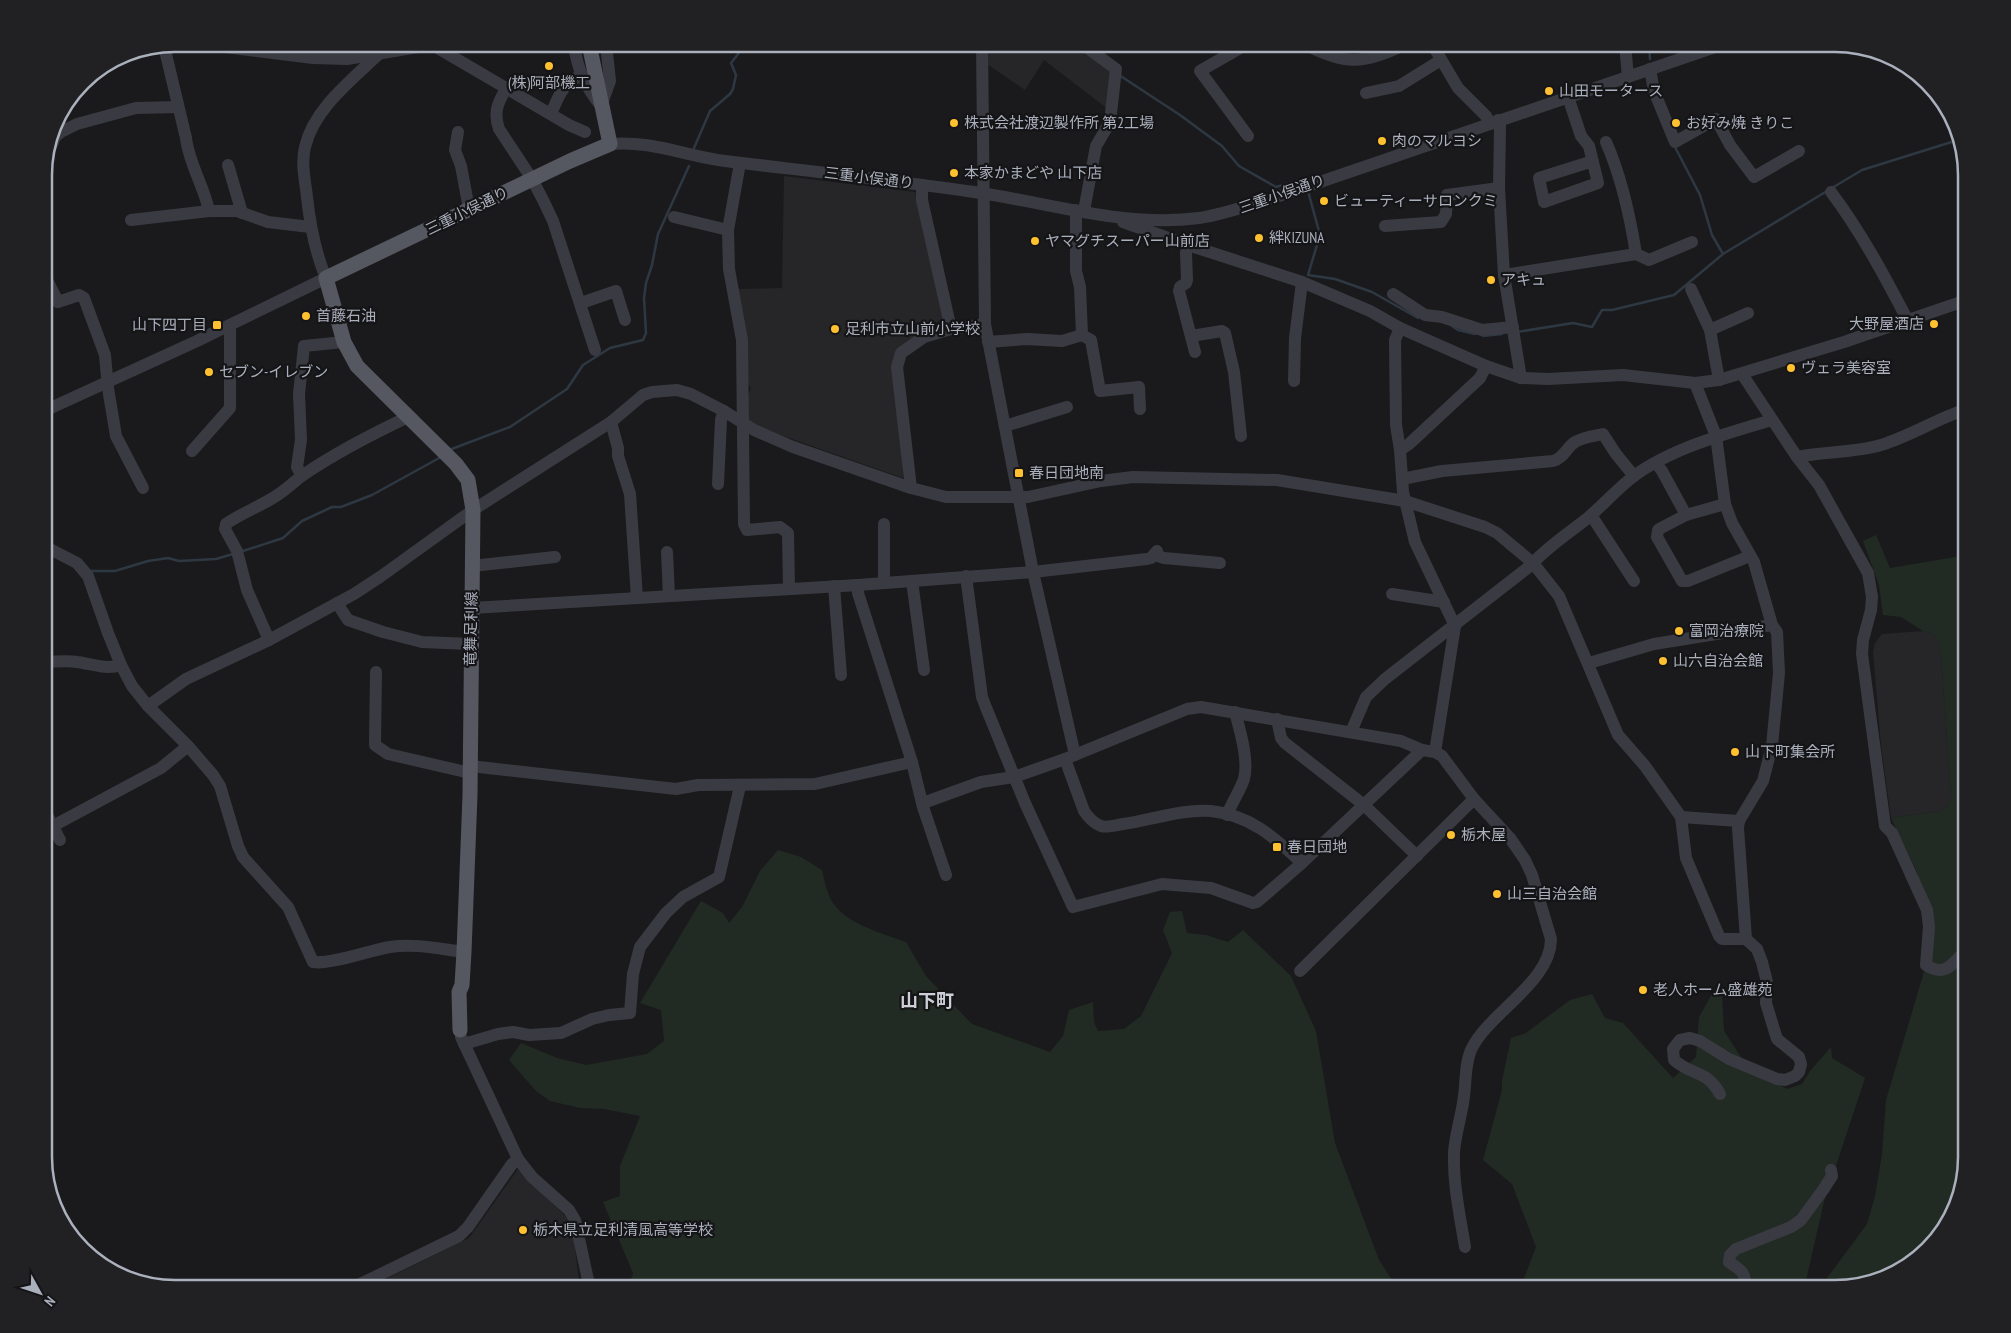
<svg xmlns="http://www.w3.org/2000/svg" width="2011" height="1333" font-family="'PT Sans Narrow','Noto Sans JP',sans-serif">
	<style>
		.built { fill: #262629 }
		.green { fill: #212b23 }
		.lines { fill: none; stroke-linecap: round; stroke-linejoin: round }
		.stream { stroke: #2e3842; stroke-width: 2.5 }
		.minor { stroke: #3a3b42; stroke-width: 12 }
		.major { stroke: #565861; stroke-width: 15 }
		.poi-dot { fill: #ffc12f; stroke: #151517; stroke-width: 2 }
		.labels { text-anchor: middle; stroke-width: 4.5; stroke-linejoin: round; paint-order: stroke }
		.poi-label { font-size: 15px; fill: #abb0bd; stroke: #151517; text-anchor: start }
		.street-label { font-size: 15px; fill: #abb0bd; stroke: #151517 }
		.quarter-label { font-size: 18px; font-weight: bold; fill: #cdcfd8; stroke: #151517 }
		.rim { fill: none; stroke: #abb0bd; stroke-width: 2.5 }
	</style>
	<rect width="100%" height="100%" fill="#1a1a1c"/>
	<g class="built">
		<path d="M987 44H1078L1113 69 1109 110 1044 60 1025 90 987 64Z"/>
		<path d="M784 176 915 192 944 318 900 347 903 478 755 426 747 420 745 403 751 388 747 383 735 289 782 288Z"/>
		<path d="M1923 631 1932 633 1938 642 1941 653 1951 797 1948 805 1941 811 1891 818 1881 745 1873 652 1875 643 1882 634Z"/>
		<path d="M518 1169 572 1223 580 1289H365L469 1238Z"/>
	</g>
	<g class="green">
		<path d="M1876 535 1890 568 1967 555V1158L1945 1231 1894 1276 1836 1289H1819L1867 1224 1875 1196 1882 1154 1886 1100 1926 965 1929 932 1917 872 1891 818 1941 811 1948 805 1951 797 1941 653 1938 642 1932 633 1923 631 1901 617 1883 615 1879 585 1863 541Z"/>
		<path d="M778 850 801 857 822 870C825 882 827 897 836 907 851 925 884 934 906 942L926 976 972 1024 1050 1052 1063 1036 1069 1010 1093 1002 1094 1022 1098 1031 1124 1029 1141 1016 1172 953 1163 930 1170 912 1182 911 1187 933 1206 935 1228 942 1243 930 1291 976 1316 1031 1335 1143 1379 1260 1398 1289H628L633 1273 603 1202 620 1196V1166L640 1116 604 1109 580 1108 550 1101 536 1091 509 1060 521 1043 557 1058 586 1065 647 1054 664 1041 661 1010 640 1003 701 901 723 913 729 923 742 907 760 871Z"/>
		<path d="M1722 993 1724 1031 1748 1068 1787 1089 1802 1084 1810 1071 1831 1047 1832 1058 1865 1078 1824 1202 1804 1289H1520L1536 1247 1512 1184 1483 1160 1502 1090V1081L1511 1038 1526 1033 1570 1000 1592 994 1605 1018 1623 1023 1673 1078 1696 1057 1699 1017 1712 994Z"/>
	</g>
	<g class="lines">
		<g class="stream">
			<path d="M254 44 306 50 308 44"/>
			<path d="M1649 44 1650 59"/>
			<path d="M1119 75 1180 115 1222 146 1239 166 1276 187 1303 179 1305 184"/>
			<path d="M1675 147 1700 195 1712 235 1723 254"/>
			<path d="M694 148 710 111 730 94 733 89 736 75 731 63 746 44"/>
			<path d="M1832 188 1862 170 1958 140"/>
			<path d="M1308 191 1320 235 1308 275 1335 279 1372 292 1418 318"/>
			<path d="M1452 326 1458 330 1475 334"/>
			<path d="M1517 332 1573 323 1592 327 1602 310H1612L1674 295 1723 254 1827 191"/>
			<path d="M1483 336 1502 334"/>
			<path d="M449 450 510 427 567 389 583 365 610 348 643 340 646 333 644 298 646 283 652 265 658 234 689 166"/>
			<path d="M240 552 283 538 302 521 332 507H341L372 495 441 457"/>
			<path d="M44 553 52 557"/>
			<path d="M91 571H115L148 561 168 558 179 561 216 559 233 554"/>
		</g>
		<g class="minor">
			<path d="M574 44C577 69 585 86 601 106L610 81 606 44"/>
			<path d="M982 44 985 324 1033 572 1075 755"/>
			<path d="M1082 44 1116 69 1110 122 1096 146 1084 211"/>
			<path d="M1247 44 1200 71 1248 136"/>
			<path d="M1304 44C1346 66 1363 64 1406 44"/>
			<path d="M1432 44 1458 88 1486 116 1490 124"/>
			<path d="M1625 44 1628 77"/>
			<path d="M164 46 186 138C189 164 204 186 209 211"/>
			<path d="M166 46 201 44 313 58 347 59 418 47H436L569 125 585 132"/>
			<path d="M1650 69 1654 91 1675 142 1716 119 1730 145 1754 177 1799 151"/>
			<path d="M507 87C498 102 493 112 499 129L532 179 543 200 553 221 595 350"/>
			<path d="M1366 93 1399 86 1441 60"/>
			<path d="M1568 97 1581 136 1589 146 1598 183 1544 202 1539 178 1593 161"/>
			<path d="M551 114C559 95 562 85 581 75"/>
			<path d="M1498 120 1500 127 1499 188 1504 275 1521 378"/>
			<path d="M458 132 455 150 461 166 469 209"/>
			<path d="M610 144C650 140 686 156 725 161 808 171 891 180 974 192 1047 202 1123 228 1199 218 1226 214 1252 204 1279 196L1724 44"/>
			<path d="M46 159 55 137 61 132 77 124 136 108 178 107"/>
			<path d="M740 163 728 230 729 269 742 340 744 524 747 530 780 527 788 533 789 588"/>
			<path d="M228 165 242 213"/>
			<path d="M922 185V200L951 329"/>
			<path d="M1831 192C1861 232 1884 275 1907 319"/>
			<path d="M674 217 728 230"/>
			<path d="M131 220 209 211H237L268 222 310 227"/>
			<path d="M1123 222 1188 245 1302 282 1370 311 1400 328 1486 366 1521 378 1548 379 1623 375 1695 383 1719 380 1844 342 1967 300"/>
			<path d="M1385 226 1441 222 1446 214 1447 195 1499 188"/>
			<path d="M1188 245 1186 253 1187 280 1186 283 1180 287 1179 291 1195 352"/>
			<path d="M1636 254 1649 260 1692 242"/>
			<path d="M44 274 58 302 79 295 84 298 105 355 108 388 116 436 143 488"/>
			<path d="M1504 275 1636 254C1630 216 1622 178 1606 142"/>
			<path d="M1691 289 1710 330 1719 380"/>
			<path d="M1393 294 1425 315 1442 317 1482 330 1513 327"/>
			<path d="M581 303 616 291 625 320"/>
			<path d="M1710 330 1748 313"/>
			<path d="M1082 335 1091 340 1100 391 1139 387 1140 409"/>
			<path d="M1191 336 1222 331 1225 333 1234 372 1241 436"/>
			<path d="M988 342 1027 339 1062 341 1082 335 1080 287 1076 271V210"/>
			<path d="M1742 374 1797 457 1819 485 1868 573 1872 597 1871 610 1863 640 1862 654 1885 826 1892 833 1927 910 1929 927 1926 965C1946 978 1953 963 1967 949"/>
			<path d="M1294 381 1295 338 1302 282"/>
			<path d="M1695 383 1716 436 1725 504 1732 523 1754 562 1772 625 1777 632 1779 673 1772 746 1763 781 1739 821 1738 828 1746 939 1757 949 1762 962 1767 982 1766 1003 1777 1039 1799 1057 1801 1064 1799 1072 1795 1076 1785 1080 1777 1079 1729 1059 1700 1041 1690 1038 1680 1040 1673 1049 1674 1060C1692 1076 1706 1069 1720 1094"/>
			<path d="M44 411 197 341 326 278C315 252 310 225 307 197 305 180 301 163 305 147 314 108 354 78 381 52"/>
			<path d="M611 422 618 448V456L630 494 637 598"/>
			<path d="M1005 426 1067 407"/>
			<path d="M1400 450 1396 425 1395 340 1400 328"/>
			<path d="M192 451 230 408V325"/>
			<path d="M1797 457C1825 451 1854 453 1881 445 1911 436 1938 418 1967 409"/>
			<path d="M1656 463 1662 471 1686 515"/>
			<path d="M302 476 297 467 301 440 299 394 304 346 344 342"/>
			<path d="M1402 479 1442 471 1553 461C1564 458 1566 448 1575 442 1583 437 1594 436 1603 434L1616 454 1634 476"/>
			<path d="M718 484 721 420 724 411"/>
			<path d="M911 488 897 367 901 353 924 337 951 329 985 324"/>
			<path d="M1725 504 1686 515 1661 528 1658 530 1657 537 1682 581H1688L1750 556"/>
			<path d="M1591 515 1634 581"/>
			<path d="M44 546 77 563 88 576 108 633 121 665 132 686 148 706 188 746 213 775 220 786 238 846 243 857 288 907 313 962C330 965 371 950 390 947 414 943 440 949 464 952"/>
			<path d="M667 552 669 596"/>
			<path d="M1155 555 1164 558 1220 563"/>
			<path d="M472 566 555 557"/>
			<path d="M966 576 982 697 985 705 1025 803 1073 907 1162 884 1211 888 1253 903 1257 902 1302 863 1422 750"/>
			<path d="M912 581 924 670"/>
			<path d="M884 583V524"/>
			<path d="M858 585V593L912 762 923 807 946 875"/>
			<path d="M834 586 841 675"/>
			<path d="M1392 594 1444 602"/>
			<path d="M337 603 348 620 383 632 422 642 471 644"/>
			<path d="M472 608 858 585 1033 572 1147 559 1151 558 1157 551"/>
			<path d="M269 640 247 590 237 551 225 529 226 524C243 512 262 506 279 494 288 488 295 481 303 475 337 452 372 434 408 417"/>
			<path d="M44 662C55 662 66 660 77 662 92 664 106 670 121 665"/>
			<path d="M1589 663 1654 644 1772 625"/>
			<path d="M376 672 375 745 388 754 470 773"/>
			<path d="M148 706 186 679 269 640 354 594 380 577 473 510 611 422 643 395 652 392 677 390 691 394 724 411 754 430 793 447 911 488 946 497H1028L1101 481 1133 477 1277 480 1405 501 1485 527 1497 533 1533 563 1559 596 1618 735 1645 766 1681 817 1686 858 1719 936 1722 939H1746"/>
			<path d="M1277 719 1281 738 1285 743 1364 805 1417 856"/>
			<path d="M1351 732 1366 697 1385 679 1530 566C1547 547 1569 533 1589 517 1604 504 1618 488 1634 476 1672 448 1728 433 1772 420"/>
			<path d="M1435 752 1455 626 1415 542 1403 492 1400 450 1409 444 1480 378 1486 366"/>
			<path d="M1065 759 1084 811C1088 817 1093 823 1101 826 1107 828 1117 825 1123 824 1152 820 1181 809 1211 811 1250 815 1274 837 1302 863"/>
			<path d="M470 766 676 789 698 785 815 784 912 762"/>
			<path d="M923 803 981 782 1014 777 1065 759 1187 709 1201 707 1401 741 1422 750 1435 752 1442 756 1474 799 1510 838 1525 860 1532 875 1551 939C1551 982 1489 1013 1472 1048 1465 1061 1466 1081 1464 1096 1462 1115 1455 1134 1454 1153 1453 1185 1460 1216 1465 1247"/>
			<path d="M44 809 60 840"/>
			<path d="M1227 815C1232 802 1240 791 1244 779 1249 760 1240 731 1235 712"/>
			<path d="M1681 817 1739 821"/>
			<path d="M53 826 161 768 188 746"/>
			<path d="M1300 971 1474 799"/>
			<path d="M461 1037 518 1159 532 1177 569 1210 575 1220 590 1289"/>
			<path d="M464 1044 498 1034 513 1032 529 1035 561 1033 592 1019 609 1015 630 1013 633 974 640 947 666 913 683 897 719 877 740 786"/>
			<path d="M350 1289 459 1236 468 1227 512 1164 518 1159"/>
			<path d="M1745 1289C1746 1272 1742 1271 1729 1262L1730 1255 1736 1249 1791 1227 1801 1220 1823 1190 1832 1176 1831 1170"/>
		</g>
		<path class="major" d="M460 1030 459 992 462 985 464 952 470 795 473 510 468 480 456 464 357 366 344 342 326 278 570 161 610 144 589 44"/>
	</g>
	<g class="poi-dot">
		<circle cx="549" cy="66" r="5"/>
		<circle cx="1549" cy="91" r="5"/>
		<circle cx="954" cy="123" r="5"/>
		<circle cx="1676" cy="123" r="5"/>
		<circle cx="1382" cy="141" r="5"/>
		<circle cx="954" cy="173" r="5"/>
		<circle cx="1324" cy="201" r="5"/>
		<circle cx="1259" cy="238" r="5"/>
		<circle cx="1035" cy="241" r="5"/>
		<circle cx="1491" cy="280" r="5"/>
		<circle cx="306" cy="316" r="5"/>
		<circle cx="1934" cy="324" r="5"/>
		<rect x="212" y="320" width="10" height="10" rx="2.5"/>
		<circle cx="835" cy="329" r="5"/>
		<circle cx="1791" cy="368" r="5"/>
		<circle cx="209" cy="372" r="5"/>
		<rect x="1014" y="468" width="10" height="10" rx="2.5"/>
		<circle cx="1679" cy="631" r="5"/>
		<circle cx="1663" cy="661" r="5"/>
		<circle cx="1735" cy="752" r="5"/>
		<circle cx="1451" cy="835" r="5"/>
		<rect x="1272" y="842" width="10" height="10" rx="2.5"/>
		<circle cx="1497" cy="894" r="5"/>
		<circle cx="1643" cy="990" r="5"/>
		<circle cx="523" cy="1230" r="5"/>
	</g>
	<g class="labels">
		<g class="poi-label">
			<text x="549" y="88" text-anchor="middle">(株)阿部機工</text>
			<text x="1559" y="96">山田モータース</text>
			<text x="964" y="128">株式会社渡辺製作所 第2工場</text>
			<text x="1686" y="128">お好み焼 きりこ</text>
			<text x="1392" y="146">肉のマルヨシ</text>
			<text x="964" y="178">本家かまどや 山下店</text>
			<text x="1334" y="206">ビューティーサロンクミ</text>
			<text x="1269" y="243">絆KIZUNA</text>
			<text x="1045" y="246">ヤマグチスーパー山前店</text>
			<text x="1501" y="285">アキュ</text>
			<text x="316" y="321">首藤石油</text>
			<text x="1924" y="329" text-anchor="end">大野屋酒店</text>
			<text x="207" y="330" text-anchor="end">山下四丁目</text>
			<text x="845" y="334">足利市立山前小学校</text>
			<text x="1801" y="373">ヴェラ美容室</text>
			<text x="219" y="377">セブン-イレブン</text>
			<text x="1029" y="478">春日団地南</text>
			<text x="1689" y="636">富岡治療院</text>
			<text x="1673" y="666">山六自治会館</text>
			<text x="1745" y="757">山下町集会所</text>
			<text x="1461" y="840">栃木屋</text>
			<text x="1287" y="852">春日団地</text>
			<text x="1507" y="899">山三自治会館</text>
			<text x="1653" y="995">老人ホーム盛雄苑</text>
			<text x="533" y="1235">栃木県立足利清風高等学校</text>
		</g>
		<g class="street-label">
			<text transform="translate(869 178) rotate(7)" y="5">三重小俣通り</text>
			<text transform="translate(1282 194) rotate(-19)" y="5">三重小俣通り</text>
			<text transform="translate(467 211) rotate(-26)" y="5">三重小俣通り</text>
			<text transform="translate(471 629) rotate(-89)" y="5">竜舞足利線</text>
		</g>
		<g class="quarter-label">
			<text x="927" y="1007">山下町</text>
		</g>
	</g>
	<path d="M0 0H2011V1333H0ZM175 52H1835A123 123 0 0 1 1958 175V1157A123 123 0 0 1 1835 1280H175A123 123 0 0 1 52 1157V175A123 123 0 0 1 175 52Z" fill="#212124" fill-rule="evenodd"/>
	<path class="rim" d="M175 52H1835A123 123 0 0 1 1958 175V1157A123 123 0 0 1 1835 1280H175A123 123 0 0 1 52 1157V175A123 123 0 0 1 175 52Z"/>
	<g transform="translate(40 1293) rotate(130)" stroke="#151517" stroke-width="4" paint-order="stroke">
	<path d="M0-4L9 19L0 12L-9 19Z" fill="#abb0bd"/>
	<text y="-8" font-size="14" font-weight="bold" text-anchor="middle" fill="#abb0bd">N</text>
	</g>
</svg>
